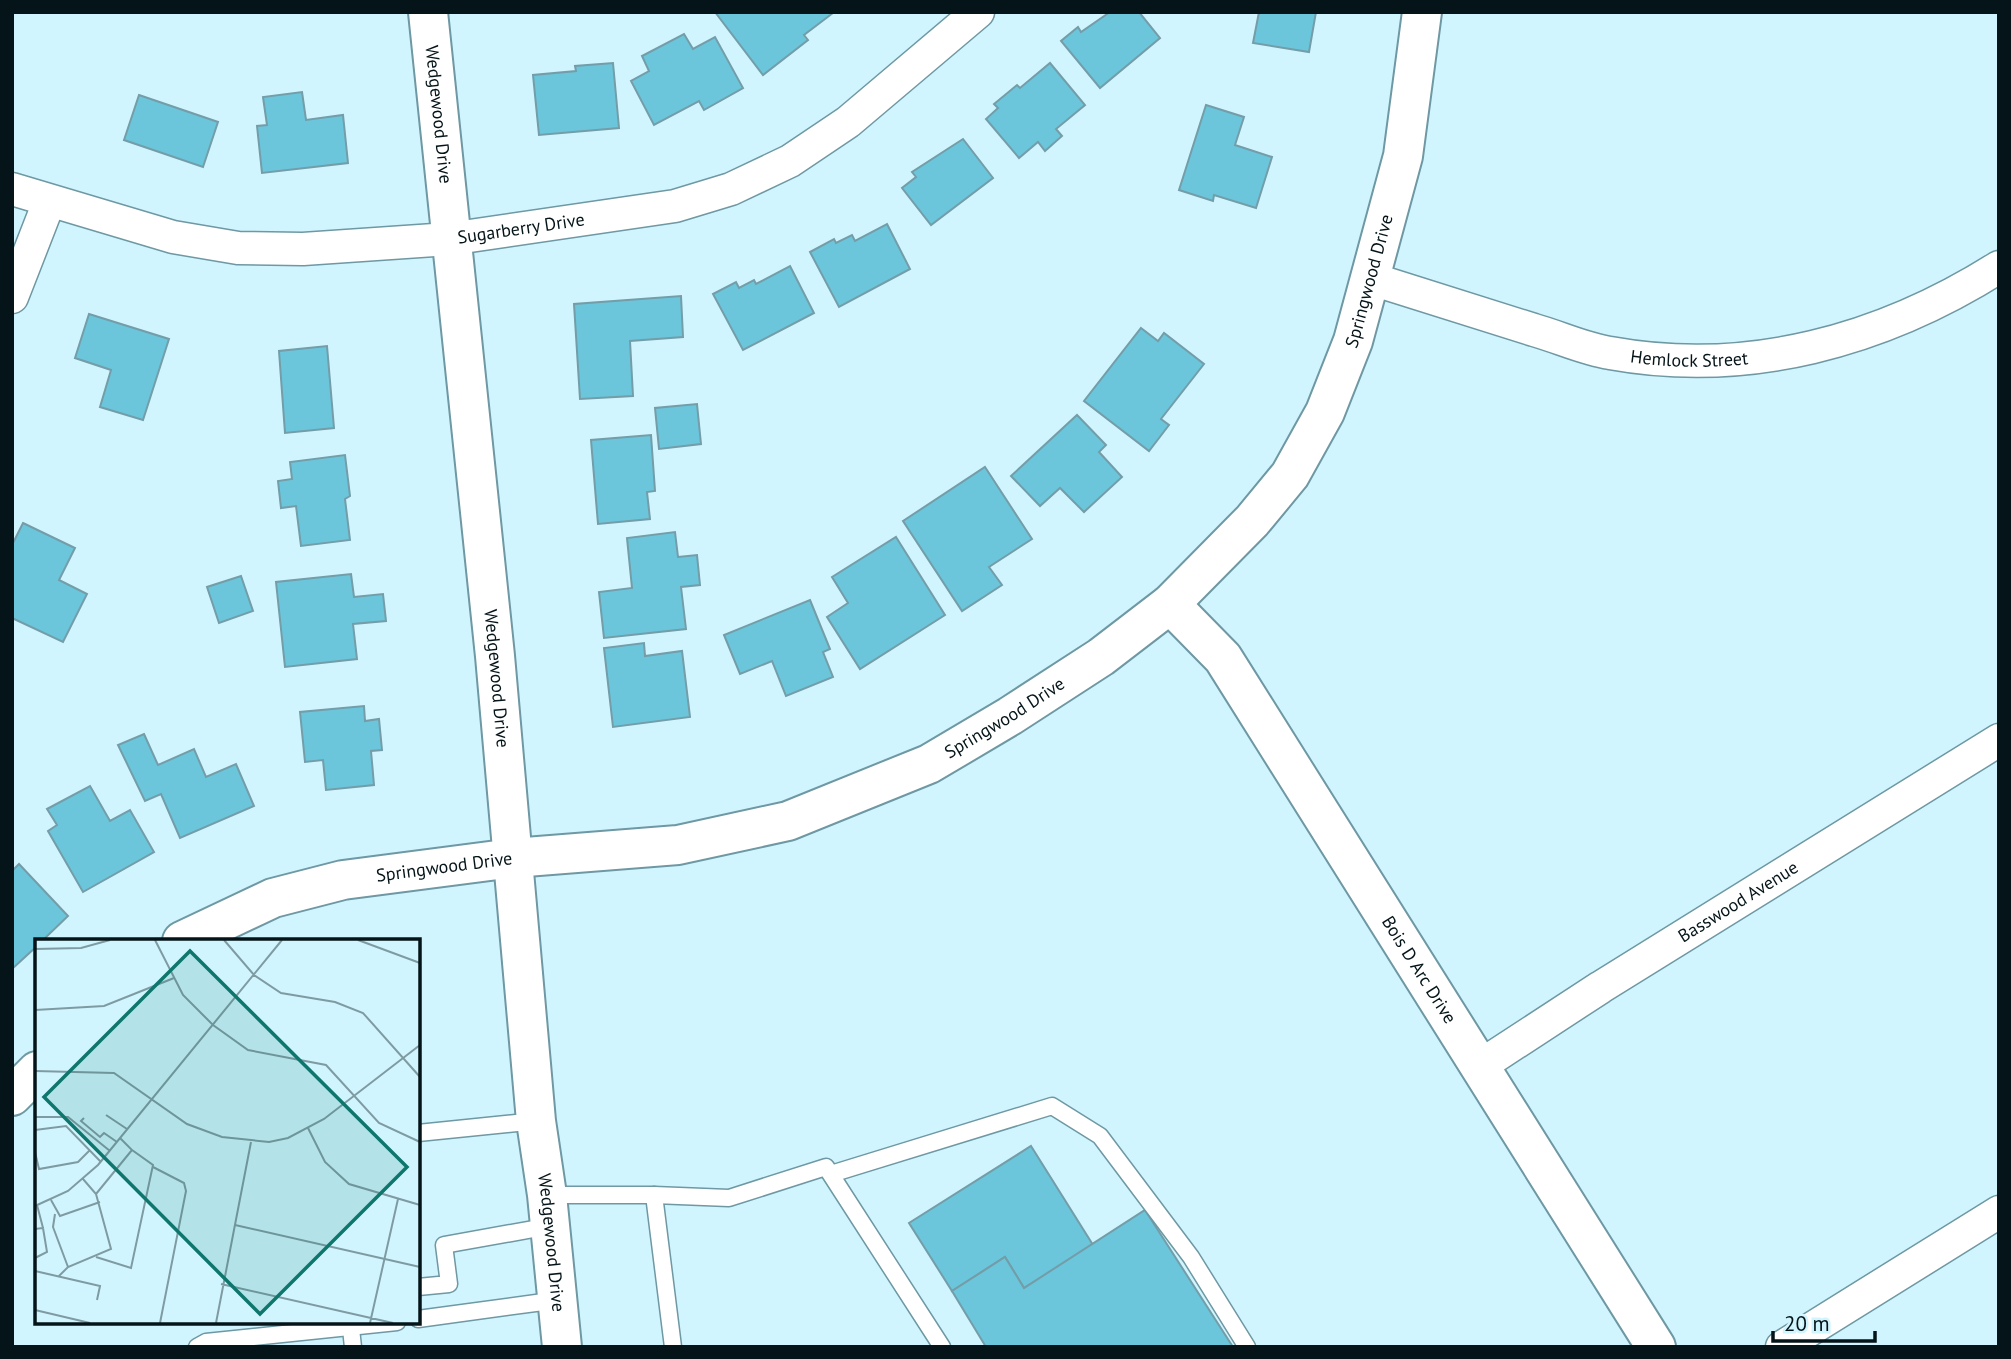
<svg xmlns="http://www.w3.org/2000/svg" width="2011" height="1359" font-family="'PT Sans',sans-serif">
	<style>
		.building { fill: #6bc6db; stroke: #739da8; stroke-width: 2 }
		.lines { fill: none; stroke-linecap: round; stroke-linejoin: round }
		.service-casing { stroke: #6e98a3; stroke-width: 19 }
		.minor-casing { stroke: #6e98a3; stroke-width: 35 }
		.tertiary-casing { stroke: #6e98a3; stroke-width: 42 }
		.service { stroke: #fff; stroke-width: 16 }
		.minor { stroke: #fff; stroke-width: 32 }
		.tertiary { stroke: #fff; stroke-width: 38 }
		.labels { text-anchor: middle; stroke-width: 7; stroke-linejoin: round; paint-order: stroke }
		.street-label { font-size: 18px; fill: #041418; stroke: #d1f5fe }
		.inset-road { fill: none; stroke: #7f9ba2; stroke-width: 2 }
		.view { fill: #0f766e; fill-opacity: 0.15; stroke: #0f766e; stroke-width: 3.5 }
		.inset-edge { fill: none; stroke: #041418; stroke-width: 3.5 }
	</style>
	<rect width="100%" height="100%" fill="#d1f5fe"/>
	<g class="building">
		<path d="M715 12H832L833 13 804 35 808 40 763 75Z"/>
		<path d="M1110 12H1139L1160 38 1100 88 1061 41 1078 27 1081 32Z"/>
		<path d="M1259 12H1316L1309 52 1253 43Z"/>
		<path d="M684 34 693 49 715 37 743 88 704 110 699 101 654 125 631 81 649 71 642 56Z"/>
		<path d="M613 63 619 128 539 135 533 75 576 71 575 66Z"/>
		<path d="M1050 63 1085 105 1056 129 1062 136 1045 151 1038 142 1019 158 986 119 998 108 994 104 1017 85 1020 88Z"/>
		<path d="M302 92 306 120 343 115 348 163 262 173 257 126 267 125 263 97Z"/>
		<path d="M139 95 218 122 203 167 124 140Z"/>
		<path d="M1206 105 1244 117 1235 145 1272 157 1256 208 1214 195 1213 201 1179 190Z"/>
		<path d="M963 139 993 178 931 225 902 188 916 177 912 172Z"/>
		<path d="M887 224 910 269 839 307 810 252 834 239 836 243 852 235 855 241Z"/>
		<path d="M790 266 814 313 743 350 713 294 736 282 739 288 754 280 756 284Z"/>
		<path d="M681 296 683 337 630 341 633 396 580 399 574 304Z"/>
		<path d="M89 314 169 339 143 420 100 407 111 370 75 358Z"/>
		<path d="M1141 328 1158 341 1164 333 1204 364 1161 419 1169 425 1149 451 1084 401Z"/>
		<path d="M327 346 334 428 285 433 279 351Z"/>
		<path d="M697 404 701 444 659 449 655 408Z"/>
		<path d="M1077 415 1106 445 1099 452 1122 477 1084 512 1060 488 1040 506 1011 476Z"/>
		<path d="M651 435 655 491 647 492 650 519 598 524 591 440Z"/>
		<path d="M345 455 350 496 345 499 350 540 301 546 296 506 281 508 278 481 292 479 290 462Z"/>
		<path d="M985 467 1032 539 989 567 1002 585 962 611 903 521Z"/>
		<path d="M23 523 75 548 59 580 87 594 63 642 12 618V545Z"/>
		<path d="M675 532 678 557 697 555 700 585 681 587 686 629 604 638 599 592 632 588 627 538Z"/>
		<path d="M896 537 945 615 860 669 827 617 848 603 832 577Z"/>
		<path d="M351 574 354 597 383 594 386 621 353 624 357 659 285 667 276 582Z"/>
		<path d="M241 576 253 611 219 623 207 587Z"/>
		<path d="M810 600 830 649 823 652 833 677 786 696 772 661 740 674 724 635Z"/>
		<path d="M644 643 645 656 682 651 690 717 613 727 604 648Z"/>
		<path d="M364 706 365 721 379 719 382 750 371 751 374 785 326 790 323 760 305 762 300 712Z"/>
		<path d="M144 734 158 765 194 749 206 777 236 764 254 806 180 838 161 794 145 801 118 745Z"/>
		<path d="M90 786 110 821 130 810 154 852 83 892 48 831 57 825 47 809Z"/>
		<path d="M19 864 68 916 42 941H37V946L12 969V871Z"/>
		<path d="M1031 1146 1093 1245 1024 1288 1005 1257 952 1291 909 1223Z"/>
		<path d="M1145 1210 1233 1347H986L952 1291 1005 1257 1024 1288Z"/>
	</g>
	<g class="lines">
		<defs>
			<g id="service">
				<path d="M418 1133 536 1121"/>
				<path d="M831 1174 1052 1106 1100 1136 1191 1257 1247 1347"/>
				<path d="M547 1195H654L673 1347"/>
				<path d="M654 1195 729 1198 826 1167 942 1347"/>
				<path d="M418 1287 449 1284 444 1245 550 1226"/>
				<path d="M418 1319 558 1300"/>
				<path d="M351 1329 353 1347"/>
				<path d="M197 1347 206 1342 397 1322"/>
			</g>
			<g id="minor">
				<path id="s1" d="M12 189 173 237 238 248 303 249 449 239 675 206 731 189 790 161 848 122 978 12"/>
				<path id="s2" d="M1372 279C1426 296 1480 313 1534 330 1559 337 1584 349 1610 353 1748 378 1882 341 1999 267"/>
				<path d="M12 297 49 202"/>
				<path id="s3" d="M1480 1066 1601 987 1999 740"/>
				<path d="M1782 1347 1999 1212"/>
			</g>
			<g id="tertiary">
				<path id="s4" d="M428 12 495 656 536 1121 547 1195 562 1347"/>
				<path id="s5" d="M1170 604 1223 658 1656 1347"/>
				<path id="s6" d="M182 941 273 898 343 880 513 858 678 845 788 821 929 764 1010 716 1101 657 1170 604 1252 521 1290 475 1325 412 1353 341 1403 156 1422 12"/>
				<path d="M12 1096 37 1071"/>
			</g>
		</defs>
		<use href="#service" class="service-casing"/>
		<use href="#minor" class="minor-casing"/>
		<use href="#tertiary" class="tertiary-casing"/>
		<use href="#service" class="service"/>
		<use href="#minor" class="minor"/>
		<use href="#tertiary" class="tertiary"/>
	</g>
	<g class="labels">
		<g class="street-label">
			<text dy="6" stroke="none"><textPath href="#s4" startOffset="103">Wedgewood Drive</textPath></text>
			<text dy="6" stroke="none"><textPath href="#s1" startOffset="518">Sugarberry Drive</textPath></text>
			<text dy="6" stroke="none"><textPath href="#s6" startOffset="1451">Springwood Drive</textPath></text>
			<text dy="6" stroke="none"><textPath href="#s2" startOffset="329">Hemlock Street</textPath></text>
			<text dy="6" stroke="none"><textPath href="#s4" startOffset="670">Wedgewood Drive</textPath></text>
			<text dy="6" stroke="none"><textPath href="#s6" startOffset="863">Springwood Drive</textPath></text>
			<text dy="6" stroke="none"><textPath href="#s6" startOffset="275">Springwood Drive</textPath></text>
			<text dy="6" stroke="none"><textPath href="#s3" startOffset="306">Basswood Avenue</textPath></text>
			<text dy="6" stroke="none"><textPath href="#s5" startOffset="444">Bois D Arc Drive</textPath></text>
			<text dy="6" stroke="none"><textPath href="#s4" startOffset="1237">Wedgewood Drive</textPath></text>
		</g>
	</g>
	<g transform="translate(35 939)">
		<rect width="385" height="385" fill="#d1f5fe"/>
		<path class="inset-road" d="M120 1 148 56 178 86 213 111 291 126 344 184 385 203M189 1 219 36 246 54 300 63 328 74 385 138M323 1 385 24M0 10 46 9 75 1M0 71 69 67 139 39M0 132 79 134 152 185 187 198 234 203 253 199 289 180 385 106M71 176 92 190M0 178H33L75 212M49 179 46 182 65 198 69 194 82 203M273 189 290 223 314 245 385 266M0 191 31 187 66 223M0 213 4 230 43 223 54 212M118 228 149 244 151 252 125 384M61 255 97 211 85 199M16 261 25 277 65 263M0 267 33 252 63 226 247 1M20 275 18 288 33 328M200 286 385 328M0 290 8 289 2 266M61 318 96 329 118 226 97 211M0 319 12 313 8 289M0 332 65 347 62 361M24 337 33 328 76 310 61 255 48 240M186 345 358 384M0 371 55 384M181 384 216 203M335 384 363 260"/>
		<path class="view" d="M155 12 372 228 225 375 9 158Z"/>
		<rect width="385" height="385" class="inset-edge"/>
	</g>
	<rect width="2011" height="1359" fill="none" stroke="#041418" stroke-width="28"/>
	<path d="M1773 1331v10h102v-10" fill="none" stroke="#041418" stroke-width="3.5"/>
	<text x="1784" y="1331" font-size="21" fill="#041418" stroke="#d1f5fe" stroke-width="5" paint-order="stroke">20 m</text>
</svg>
